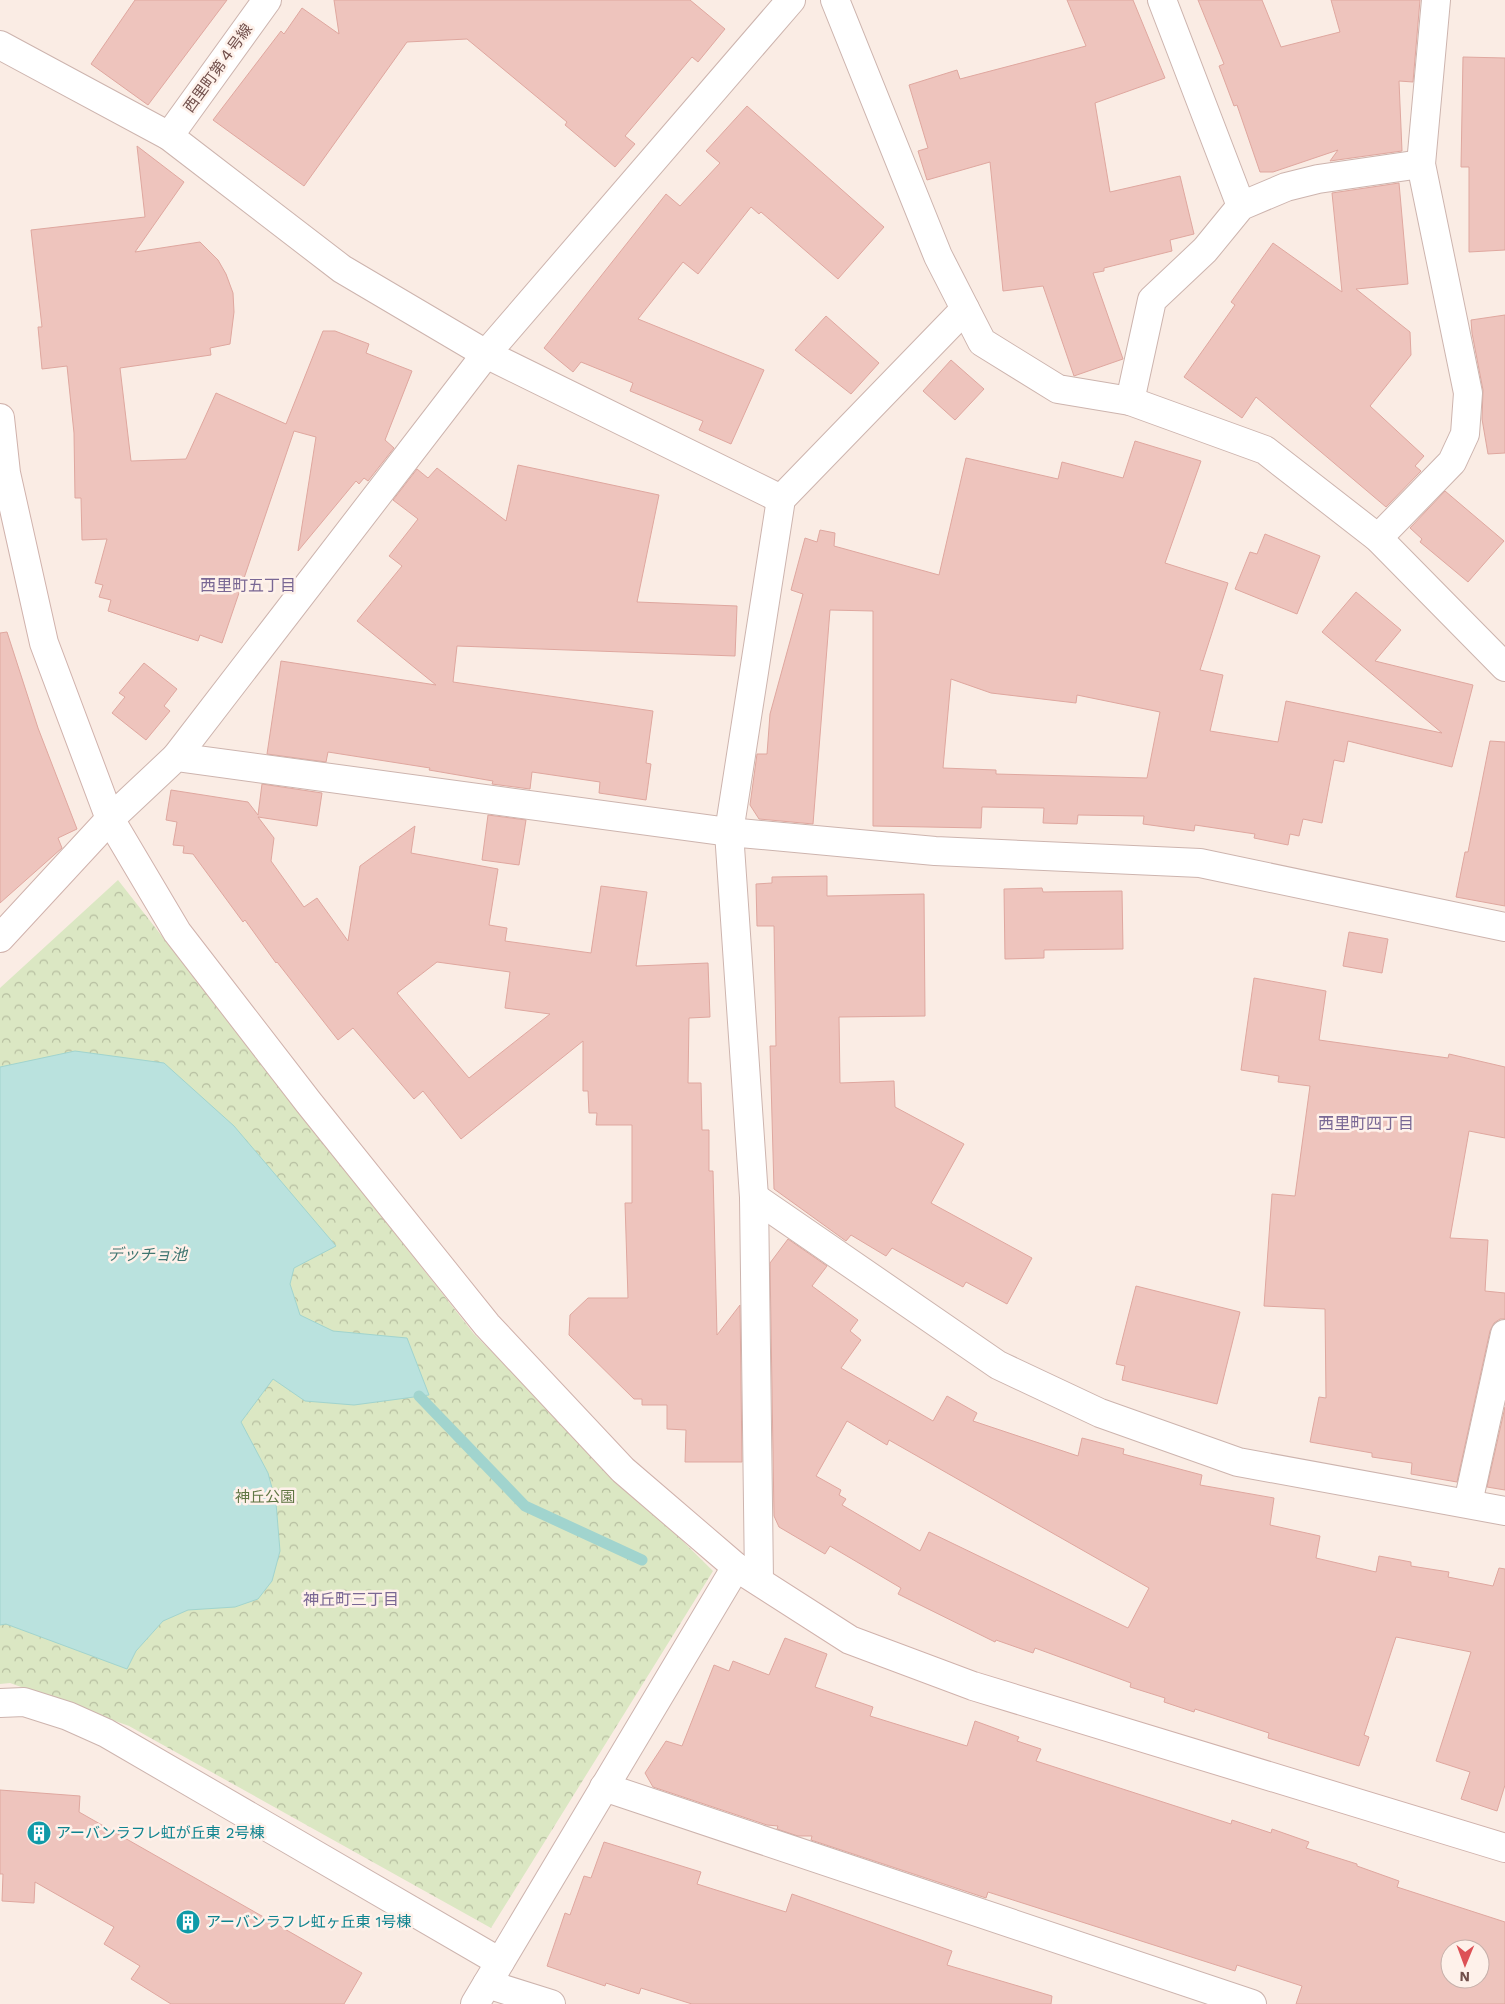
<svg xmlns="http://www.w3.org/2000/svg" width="1505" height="2004" font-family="'Work Sans','Noto Sans JP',sans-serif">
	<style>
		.park { fill: url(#park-crowns) }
		.water { fill: #bae2de; stroke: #a1d4ce }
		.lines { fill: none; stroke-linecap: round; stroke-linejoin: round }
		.stream { stroke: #a1d4ce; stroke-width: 11 }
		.building { fill: #eec4bd; stroke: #dfa79f; fill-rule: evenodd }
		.street-casing { stroke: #cdb4ae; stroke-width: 30 }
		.secondary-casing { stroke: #d0b2ac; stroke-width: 30 }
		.street { stroke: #fff; stroke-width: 28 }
		.secondary { stroke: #fff; stroke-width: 28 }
		.labels { text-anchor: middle; stroke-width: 5; stroke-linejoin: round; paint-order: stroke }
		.street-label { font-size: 15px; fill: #714f4b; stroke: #fef1ea }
		.park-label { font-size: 15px; fill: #607644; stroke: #fef1ea }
		.culture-label { font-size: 15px; fill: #0d838f; stroke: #fef1ea; text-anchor: start }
		.neighbourhood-label { font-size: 16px; fill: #796794; stroke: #fef1ea }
		.water-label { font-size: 16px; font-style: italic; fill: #407671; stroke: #fef1ea }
	</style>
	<defs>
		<pattern id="park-crowns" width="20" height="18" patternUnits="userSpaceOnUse" patternTransform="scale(1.25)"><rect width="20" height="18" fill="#dbe7c3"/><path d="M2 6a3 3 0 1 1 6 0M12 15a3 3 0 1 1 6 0" fill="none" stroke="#b6bea0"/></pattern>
	</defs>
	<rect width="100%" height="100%" fill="#faece4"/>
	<path class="park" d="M118 880 474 1334 713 1571 491 1928 129 1726 10 1683 0 1684V988Z"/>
	<path class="water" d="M75 1051 164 1063 234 1126 336 1246 294 1268 290 1284 300 1315 333 1331 407 1338 429 1395 354 1405 305 1401 273 1379 241 1422 268 1473 276 1503 280 1551 272 1581 258 1599 235 1607 188 1610 163 1621 136 1651 127 1669 6 1624 0 1625V1067Z"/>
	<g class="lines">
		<path class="stream" d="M419 1396 525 1506 642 1560"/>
	</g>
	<g class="building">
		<path d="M135 0H227L148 105 91 64Z"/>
		<path d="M334 0H690L725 29 698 62 692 57 625 136 635 144 615 167 565 125 567 122 467 39 407 42 304 186 213 120 281 31 284 34 302 8 339 34Z"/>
		<path d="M1067 0H1133L1165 78 1095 103 1110 192 1180 176 1194 234 1170 240 1172 251 1104 268V271L1093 273 1123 359 1074 376 1043 286 1003 291 990 162 927 180 918 151 928 148 909 85 957 70 960 79 1086 46Z"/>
		<path d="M1198 0H1262L1281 47 1340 32 1331 0H1420L1413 82 1399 81 1402 151 1330 161 1338 150 1273 172H1260L1237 105 1234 106 1219 66 1224 64Z"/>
		<path d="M1463 57 1505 58V250L1469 252V167H1461Z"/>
		<path d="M747 106 884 227 838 279 761 212 759 214 751 207 698 274 683 262 638 319 764 370 731 444 699 430 703 421 630 391 633 383 581 362 573 372 544 348 666 194 680 206 720 163 706 151Z"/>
		<path d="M137 146 184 182 135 252 200 242 218 260 226 274 233 293 234 312 230 344 210 348 211 355 120 368 131 461 186 459 216 393 286 424 323 331H335L369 344 366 353 412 371 385 440 394 448 368 481 364 478 359 484 356 481 298 551 316 437 294 431 222 643 200 635 198 641 108 611 111 600 99 597 103 585 95 583 107 539 82 540 81 498H75L74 433 67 366 42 369 38 327H42L31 230 145 217Z"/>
		<path d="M1399 183 1408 284 1356 289 1410 332 1411 355 1370 406 1424 456 1415 466 1421 471 1386 507 1256 397 1242 418 1184 377 1235 305 1231 302 1273 243 1342 292 1332 193Z"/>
		<path d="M1505 315V453L1488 454 1482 419 1483 390 1472 333 1471 320Z"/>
		<path d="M826 316 879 363 851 394 795 350Z"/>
		<path d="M951 360 984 389 955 420 923 391Z"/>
		<path d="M1135 441 1201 461 1165 563 1228 583 1200 670 1223 675 1210 731 1278 742 1286 701 1442 733 1322 632 1356 592 1401 630 1375 661 1473 685 1452 767 1348 741 1344 762 1334 760 1322 823 1303 819 1299 836 1290 834 1288 845 1254 838 1255 834 1195 825 1194 831 1143 824 1144 816 1078 815 1077 824 1043 823 1044 808 982 807 981 828 873 826V611L830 610 813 824 759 819 750 805 757 754H767L770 714 803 594 791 590 805 538 817 542 820 530 835 533 834 546 939 575 966 458 1058 479 1062 462 1123 478ZM951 679 991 693 1076 703 1077 695 1160 712 1147 778 996 774V770L943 768Z"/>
		<path d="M518 465 659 495 637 602 737 606 735 656 457 646 453 682 653 711 646 763 651 764 646 800 599 793 600 782 532 772 530 789 492 784 493 781 429 770 430 768 328 752 326 762 267 754 281 661 436 685 357 621 402 566 389 556 418 519 393 500 417 469 428 478 437 468 506 521Z"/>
		<path d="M1445 491 1504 541 1468 582 1420 542 1422 539 1410 528Z"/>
		<path d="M1265 534 1320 556 1297 614 1235 589 1250 552 1257 554Z"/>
		<path d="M7 632 38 728 77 829 58 838 62 848 0 903V633Z"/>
		<path d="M144 663 177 689 164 706 170 711 146 740 112 713 125 697 119 693Z"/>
		<path d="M1490 741 1505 742V906L1456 897 1465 852H1468Z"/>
		<path d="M262 784 322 793 317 826 258 817 274 838 271 861 304 907 317 898 348 941 360 866 415 826 411 853 498 869 489 925 507 928 505 941 591 953 601 886 647 892 636 966 708 963 710 1017 689 1018 688 1083H701L702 1130H709V1171H713L717 1335 740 1305 742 1462H685L686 1430 667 1429V1405H642V1399H634L569 1335 570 1315 588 1298H628L625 1203H632V1125H596L597 1113H589L588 1091H583V1041L461 1139 423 1091 414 1099 353 1028 338 1040 277 962 276 963 245 920 243 922 193 854 183 853 184 846 173 845 177 822 166 820 171 790 248 802 258 815ZM437 962 510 972 505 1008 550 1014 469 1078 397 993Z"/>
		<path d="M488 815 526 820 519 865 482 860Z"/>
		<path d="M827 876V896L924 894 925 1016 839 1017 840 1083 894 1081 895 1107 964 1144 931 1203 1032 1258 1007 1304 966 1282 963 1287 892 1248 886 1256 851 1235 846 1241 774 1189 770 1046H776L774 926H757L756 884 772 883V877Z"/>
		<path d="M1042 888 1043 892 1122 891 1123 949 1044 950V958L1005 959 1004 889Z"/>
		<path d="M1349 932 1388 939 1382 973 1343 966Z"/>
		<path d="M1254 978 1326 991 1319 1040 1448 1058 1449 1054 1505 1067V1138L1469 1131 1450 1238 1488 1240 1485 1291 1505 1293V1319H1500L1494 1323 1490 1331 1457 1482 1411 1474 1412 1463 1372 1457V1453L1310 1442 1319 1397 1326 1398 1325 1309 1264 1306 1272 1194 1295 1196 1310 1086 1278 1082 1279 1076 1241 1070Z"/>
		<path d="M788 1239 827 1266 812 1286 858 1320 850 1331 861 1340 841 1368 933 1421 947 1396 977 1413 973 1421 1078 1456 1082 1438 1124 1449 1123 1454 1202 1475 1200 1485 1274 1498 1270 1525 1320 1536 1316 1558 1376 1572 1379 1556 1411 1562V1566L1449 1572 1448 1577 1493 1586 1499 1568 1505 1569V1785L1497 1811 1461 1799 1470 1772 1436 1761 1471 1652 1396 1637 1364 1735 1369 1737 1359 1766 1268 1738 1269 1733 1195 1709 1194 1712 1164 1702 1165 1698 1130 1687 1131 1683 1035 1648 1033 1653 996 1640 995 1642 898 1594 901 1588 830 1546 825 1554 779 1527 774 1516 770 1263ZM847 1421 887 1445 889 1440 1149 1588 1128 1628 929 1532 920 1551 842 1505 846 1499 839 1495 841 1490 816 1476Z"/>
		<path d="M1136 1286 1240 1312 1217 1404 1122 1380 1125 1366 1116 1364Z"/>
		<path d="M1505 1407V1490L1487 1487Z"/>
		<path d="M785 1638 827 1654 815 1687 873 1707 870 1716 967 1746 975 1721 1019 1737 1017 1741 1041 1749 1036 1761 1231 1824 1232 1820 1271 1833 1272 1829 1309 1842 1306 1848 1357 1864V1866L1399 1881 1397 1887 1505 1922V2004H1296L1302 1986 1237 1965 1235 1971 988 1892 986 1898 811 1840 812 1836H798L777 1829 778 1826 767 1825 653 1787 645 1773 666 1741 682 1746 714 1665 729 1671 733 1661 769 1675ZM1450 1949H1480V1979H1450Z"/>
		<path d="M0 1790 80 1796 79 1812 362 1973 344 2004H171L131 1979 140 1966 104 1944 114 1927 35 1882 34 1903 2 1901 3 1874H0Z"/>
		<path d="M604 1842 701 1872 697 1884 786 1912 792 1894 952 1951 947 1965 1052 1996 1051 2004H692L641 1988 639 1994 606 1983 605 1986 547 1966 565 1913 570 1915 584 1876 591 1878Z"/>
	</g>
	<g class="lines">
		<defs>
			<g id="street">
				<path d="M835 0 938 256 982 342 1058 389 1130 401 1265 450 1378 538 1505 667"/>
				<path d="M1162 0 1241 206"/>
				<path d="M0 45 169 136 342 269 486 354 781 499"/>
				<path d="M169 136 267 0"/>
				<path d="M1130 401 1152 300 1205 250 1241 206 1286 187 1318 179 1421 164"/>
				<path d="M1378 538 1452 462 1465 434 1468 393 1421 164 1436 0"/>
				<path d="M176 757 486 354 791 0"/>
				<path d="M110 819 176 757 729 832 935 851 1200 863 1505 927"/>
				<path d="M754 1197 998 1365 1100 1413 1238 1462 1505 1511"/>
				<path d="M1468 1503 1505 1334"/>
				<path d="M759 1581 754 1197 729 832 781 499 965 309"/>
				<path d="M0 1703 24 1702 68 1716 106 1733 500 1962"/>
				<path d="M604 1787 1252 2004"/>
				<path d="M487 1984 551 2004"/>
				<path d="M475 2004 736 1567"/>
			</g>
			<g id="secondary">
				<path d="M0 418 6 473 44 643 110 819 177 932 309 1103 487 1325 623 1470 736 1567 850 1640 973 1686 1505 1848"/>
				<path d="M0 938 110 819"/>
			</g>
		</defs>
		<use href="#street" class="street-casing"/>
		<use href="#secondary" class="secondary-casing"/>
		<use href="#street" class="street"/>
		<use href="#secondary" class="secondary"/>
	</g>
	<defs>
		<symbol id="building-disc" viewBox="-11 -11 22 22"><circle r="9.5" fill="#0f9aa8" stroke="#fef1ea"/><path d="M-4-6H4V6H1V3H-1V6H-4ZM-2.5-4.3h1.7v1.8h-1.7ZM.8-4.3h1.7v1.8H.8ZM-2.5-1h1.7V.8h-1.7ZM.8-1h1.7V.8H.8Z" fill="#fff"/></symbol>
	</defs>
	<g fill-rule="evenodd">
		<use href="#building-disc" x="25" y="1819" width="28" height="28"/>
		<use href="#building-disc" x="174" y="1908" width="28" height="28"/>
	</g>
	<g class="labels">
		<g class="street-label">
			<text transform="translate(218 68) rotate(-54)" y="5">西里町第４号線</text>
		</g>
		<g class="park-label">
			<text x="265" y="1502">神丘公園</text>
		</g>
		<g class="culture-label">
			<text x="56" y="1838">アーバンラフレ虹が丘東 2号棟</text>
			<text x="206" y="1927">アーバンラフレ虹ヶ丘東 1号棟</text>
		</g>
		<g class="neighbourhood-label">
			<text x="248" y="591">西里町五丁目</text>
			<text x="1366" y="1129">西里町四丁目</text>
			<text x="351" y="1605">神丘町三丁目</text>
		</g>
		<g class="water-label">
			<text x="147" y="1260">デッチョ池</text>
		</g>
	</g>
	<g transform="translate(1465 1964) rotate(181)"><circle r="24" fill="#fef1ea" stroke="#c6b0aa"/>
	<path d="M0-4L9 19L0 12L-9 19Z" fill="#dd5156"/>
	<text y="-8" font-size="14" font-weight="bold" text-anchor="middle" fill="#714f4b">N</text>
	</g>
</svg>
